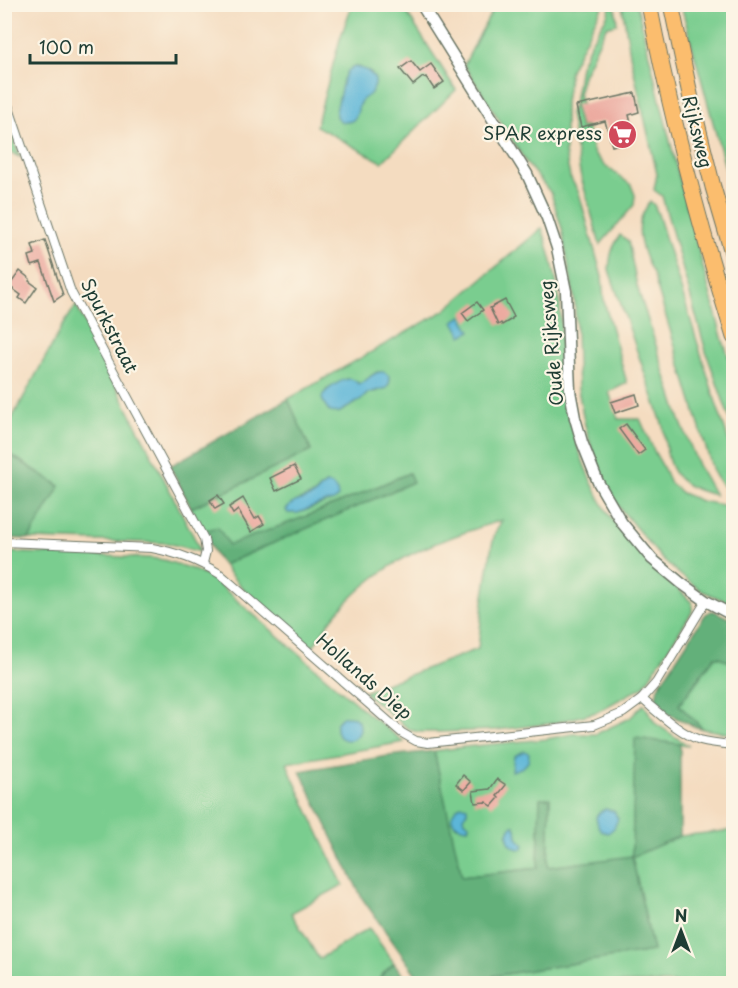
<svg xmlns="http://www.w3.org/2000/svg" width="738" height="988" font-family="'Playpen Sans',sans-serif">
	<style>
		.green { fill: #7acd8f; stroke: #4c8562; stroke-width: 1.5; fill-rule: evenodd }
		.forest { fill: #63b07a; stroke: #417657; stroke-width: 1.5 }
		.water { fill: #5bb6d8; stroke: #3d7a86; stroke-width: 1.5 }
		.building { fill: #ecaba0 }
		.lines { fill: none; stroke-linecap: round; stroke-linejoin: round }
		.minor-casing { stroke: #6a7565; stroke-width: 10 }
		.tertiary-casing { stroke: #6a7565; stroke-width: 13 }
		.motorway-casing { stroke: #6a7565; stroke-width: 17 }
		.minor { stroke: #fff; stroke-width: 8 }
		.tertiary { stroke: #fff; stroke-width: 10 }
		.motorway { stroke: #fbbd6e; stroke-width: 15 }
		.labels { text-anchor: middle; stroke-width: 4.5; stroke-linejoin: round; paint-order: stroke }
		.street-label { font-size: 18px; fill: #1f3d34; stroke: #fcf5e5 }
		.poi-label { font-size: 18px; fill: #1f3d34; stroke: #fcf5e5; text-anchor: end }
	</style>
	<rect width="100%" height="100%" fill="#fcf5e5"/>
	<filter id="ink" filterUnits="userSpaceOnUse"><feTurbulence type="fractalNoise" baseFrequency=".0167" numOctaves="2"/><feDisplacementMap in="SourceGraphic" scale="12" xChannelSelector="R" yChannelSelector="G"/><feConvolveMatrix kernelMatrix="1 2 1 2 8 2 1 2 1" color-interpolation-filters="sRGB"/></filter>
	<filter id="wash" filterUnits="userSpaceOnUse"><feTurbulence type="fractalNoise" baseFrequency=".008" numOctaves="4" result="noise"/><feDisplacementMap in="SourceGraphic" scale="24" xChannelSelector="R" yChannelSelector="G"/><feGaussianBlur stdDeviation="1.35" result="paint"/><feColorMatrix in="noise" values="0 0 0 0 0 0 0 0 0 0 0 0 0 0 0 0 0 1.4 0 .05"/><feComposite in="paint" operator="in"/></filter>
	<g filter="url(#wash)">
		<rect width="100%" height="100%" fill="#f4dcc0"/>
		<g class="green">
			<path d="M352 5H402L456 90 382 162 316 126 340 39ZM354 67H358L372 74 359 105 341 93 343 80Z"/>
			<path d="M495 5H603L570 70 565 102V153L570 177 579 193 602 277 604 301 627 383 609 392 618 419H640L655 453 662 465 670 483 682 493 701 501 733 507V604L702 591 679 574 661 558 619 507 602 476 591 446 584 421 578 389 575 303 562 229 551 193 528 165 464 65Z"/>
			<path d="M611 5H615L617 24 606 27 583 76 578 94 581 103 574 104 580 127H587L593 152 603 164 631 185 635 195 634 205 600 245 580 173 570 113 574 103 580 66 592 40 607 16Z"/>
			<path d="M622 5H637L678 174 723 341 733 369V428L707 355 662 196 654 190 657 174 630 54Z"/>
			<path d="M681 5H733V196Z"/>
			<path d="M4 111 20 157 5 150Z"/>
			<path d="M650 201 654 205 658 214 717 406 733 453V494C724 488 718 482 713 471L653 274C645 259 637 240 640 223 641 215 646 208 650 201Z"/>
			<path d="M542 228C550 252 558 282 560 308 562 331 560 353 562 376 566 419 585 477 608 513 618 530 633 545 646 559 660 574 678 587 692 603V612L644 686 597 712 554 723 497 730 440 732H419L410 730 364 692 478 649 483 602 492 545 495 533 502 520C474 529 446 538 420 550 389 564 358 588 336 614 327 624 320 637 312 648 282 622 246 597 223 565L412 482 409 473 320 511 229 546 203 531 191 508 311 451 288 399 444 311ZM377 372H380L390 378 388 387 378 391 368 393 361 400 338 413 326 390 347 379C367 388 361 381 377 372ZM326 484 331 502C314 505 306 514 288 513L286 510 297 501 315 494 321 487Z"/>
			<path d="M620 235 628 241 637 286 680 420 698 465 715 495C670 484 668 468 663 426L609 270C610 254 612 248 620 235Z"/>
			<path d="M76 305 117 388 197 543 200 552 167 543 29 539 60 486 5 451 4 433 61 329Z"/>
			<path d="M4 552 151 558 164 560 192 569 210 578 223 588 367 713 404 742 287 763 292 776 343 885 291 913 319 959 369 928 394 963 383 974 376 983H13L4 969ZM338 721H357L359 728 351 739C340 741 333 731 338 721Z"/>
			<path d="M716 656 720 657 733 664V734L703 729 679 705Z"/>
			<path d="M644 704 655 723 689 746 636 738 632 856 680 836 733 830V983H494L492 976 653 951 632 857 548 867 550 799 540 798 538 868 461 877 434 751 464 747 546 739 573 734H596L630 718ZM461 805 467 810 463 817 469 826 468 828C466 827 459 827 457 826 447 820 455 809 461 805ZM514 826 516 829 518 849C512 845 508 842 507 835Z"/>
		</g>
		<g class="forest">
			<path d="M288 399 311 451 191 508 170 466Z"/>
			<path d="M4 451 60 486 29 539 5 538Z"/>
			<path d="M409 473 413 482 223 565 215 555 203 531 218 527 229 545 320 511Z"/>
			<path d="M710 611H714L733 620V664L720 657H714L679 705 703 729 696 727 668 714 656 698 658 687 705 615Z"/>
			<path d="M635 738 680 744V836L632 857 653 951 493 976 494 983H422L362 898 300 771 388 756 434 751 462 877 538 868 540 798H550L548 867 632 856Z"/>
			<path d="M394 963 409 983H376L383 974Z"/>
		</g>
		<g class="water">
			<path d="M354 67C371 69 383 80 369 95 366 97 363 99 361 101 357 106 359 114 354 119 351 123 346 122 341 122L336 117V112L343 80 347 71Z"/>
			<path d="M462 316 471 331 462 336 454 321Z"/>
			<path d="M380 372H384L389 376 390 381 387 388 368 393 361 400 338 413 330 412C327 408 323 403 322 398 322 391 343 378 350 379 354 379 356 382 359 384 367 382 371 373 380 372Z"/>
			<path d="M326 484 332 485 337 491 338 497 334 501 323 503 298 513H288L286 510C293 499 304 501 314 495 319 492 320 487 326 484Z"/>
			<circle cx="348" cy="728" r="12"/>
			<path d="M524 751 529 753 528 762 523 767 512 771 514 756Z"/>
			<path d="M461 805 467 807V812L463 817 464 820 469 824 468 828C450 826 446 815 461 805Z"/>
			<path d="M605 809 614 811 618 819 614 828 608 833 601 831 598 825 596 817 600 812Z"/>
			<path d="M514 826 516 829 517 838 524 845 522 849C509 849 504 837 511 827Z"/>
		</g>
		<g id="blocks">
			<g class="building">
				<path d="M411 61 420 72 431 64 444 82 434 89 426 77 424 78 423 77 413 85 400 69Z"/>
				<path d="M635 93 639 112 629 115 635 140 612 146 605 121 581 127 576 106Z"/>
				<path d="M45 240 63 295 54 301 41 263 32 266 29 256 35 254 32 245Z"/>
				<path d="M20 271 30 279 29 281 37 287 26 303 19 298 21 295 9 286Z"/>
				<path d="M505 300 514 317 512 318V319L502 325 501 323 498 325 490 308Z"/>
				<path d="M477 302 483 310 468 321 462 313Z"/>
				<path d="M636 394 639 405 615 413 611 402Z"/>
				<path d="M626 424 645 450 638 455 619 429Z"/>
				<path d="M294 466 301 479 276 491 270 478Z"/>
				<path d="M218 495 224 504 215 509 210 500Z"/>
				<path d="M243 498 255 519 259 516 264 524 251 532 238 510 233 514 229 507Z"/>
				<path d="M463 775 471 782 464 790 456 784Z"/>
				<path d="M497 779 506 785 497 796 499 798 492 806 486 802 475 803 473 791 490 789Z"/>
			</g>
		</g>
	</g>
	<g filter="url(#ink)">
		<use href="#blocks" fill-opacity="0" stroke="#6a7565" stroke-width="1.5"/>
		<g class="lines">
			<defs>
				<g id="minor">
					<path d="M4 93 71 292 204 539 206 551 203 563"/>
					<path d="M4 542 152 548C178 553 197 560 220 574L402 733 416 741 428 743 594 725 623 713 642 699 656 683 706 601"/>
					<path d="M642 699C659 713 679 733 700 740 711 743 723 744 734 745"/>
				</g>
				<path id="tertiary" d="M421 4 527 174 547 218 557 248 566 291 570 391 575 418 582 442 598 482 622 523 652 559 681 583 706 601 734 616"/>
				<g id="motorway">
					<path d="M649 4C671 117 700 227 734 337"/>
					<path d="M671 4 691 99 713 187 734 259"/>
				</g>
			</defs>
			<use href="#minor" class="minor-casing"/>
			<use href="#tertiary" class="tertiary-casing"/>
			<use href="#motorway" class="motorway-casing"/>
			<use href="#minor" class="minor"/>
			<use href="#tertiary" class="tertiary"/>
			<use href="#motorway" class="motorway"/>
		</g>
	</g>
	<defs>
		<symbol id="supermarket-disc" viewBox="-11 -11 22 22"><circle r="9.5" fill="#d1495b" stroke="#fcf5e5"/><path d="M-6-5.5h2.5l.6 2H6L4.5 2H-2.5L-4.4-4H-6ZM-1.5 3.2a1.3 1.3 0 1 0 .1 0ZM3 3.2a1.3 1.3 0 1 0 .1 0Z" fill="#fff"/></symbol>
	</defs>
	<g fill-rule="evenodd">
		<use href="#supermarket-disc" x="606" y="118" width="33" height="33"/>
	</g>
	<g class="labels">
		<g class="street-label">
			<text transform="translate(697 132) rotate(76)" y="6">Rijksweg</text>
			<text transform="translate(109 326) rotate(63)" y="6">Spurkstraat</text>
			<text transform="translate(552 343) rotate(-95)" y="6">Oude Rijksweg</text>
			<text transform="translate(364 677) rotate(41)" y="6">Hollands Diep</text>
		</g>
		<g class="poi-label">
			<text x="602" y="140">SPAR express</text>
		</g>
	</g>
	<rect width="738" height="988" fill="none" stroke="#fcf5e5" stroke-width="24"/>
	<g transform="translate(681 931)" stroke="#fcf5e5" stroke-width="4.5" paint-order="stroke">
	<path d="M0-4.5L10 22L0 15L-10 22Z" fill="#1f3d34"/>
	<text y="-9" font-size="16" font-weight="bold" text-anchor="middle" fill="#1f3d34">N</text>
	</g>
	<path d="M30 54v9h146v-9" fill="none" stroke="#1f3d34" stroke-width="3"/>
	<text x="39" y="54" font-size="18" fill="#1f3d34" stroke="#fcf5e5" stroke-width="4.5" paint-order="stroke">100 m</text>
</svg>
